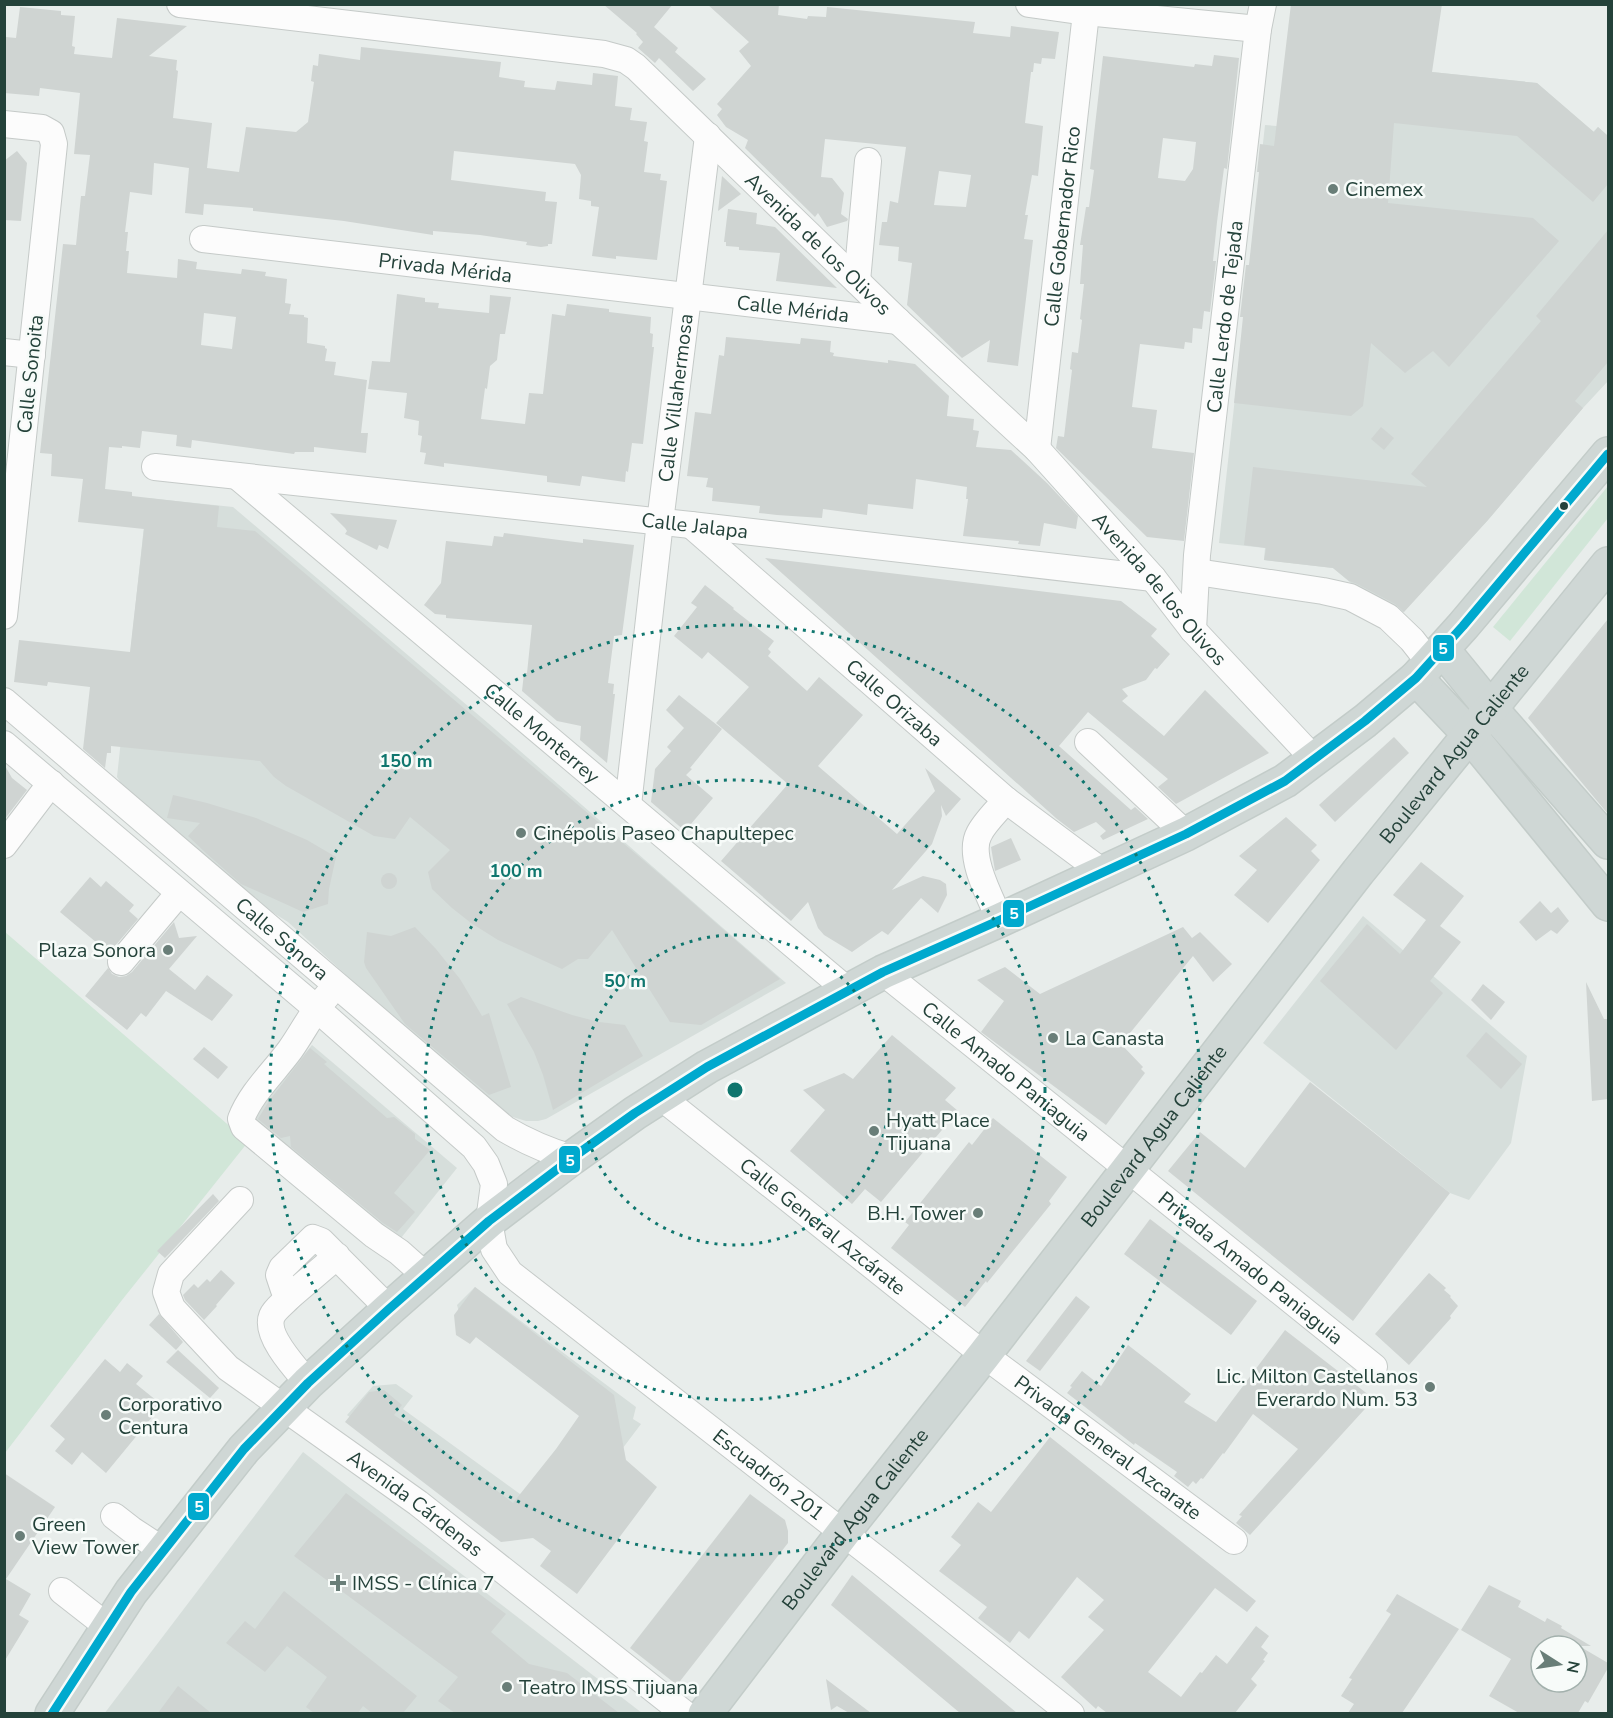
<svg xmlns="http://www.w3.org/2000/svg" width="1613" height="1718" font-family="'Nunito Sans',sans-serif">
	<style>
		.built { fill: #d6dedb }
		.green { fill: #d1e6d8 }
		.building { fill: #cfd4d2; fill-rule: evenodd }
		.lines { fill: none; stroke-linecap: round; stroke-linejoin: round }
		.minor-casing { stroke: #c5cac8; stroke-width: 28 }
		.major-casing { stroke: #c3ccc9; stroke-width: 36 }
		.minor { stroke: #fcfcfc; stroke-width: 26 }
		.major { stroke: #cfd7d5; stroke-width: 33 }
		.bus-1-casing { stroke: #f7fbf9; stroke-width: 14 }
		.bus-1 { stroke: #00a9ce; stroke-width: 9 }
		.ring { fill: none; stroke: #0f766e; stroke-width: 3; stroke-dasharray: 3 6 }
		.poi-dot { fill: #697e78; stroke: #f7fbf9; stroke-width: 2 }
		.bus-dot { fill: #24423a; stroke: #f7fbf9; stroke-width: 2 }
		.labels { text-anchor: middle; stroke-width: 5; stroke-linejoin: round; paint-order: stroke }
		.poi-label { font-size: 20px; fill: #24423a; stroke: #f7fbf9; text-anchor: start }
		.street-label { font-size: 20px; fill: #24423a; stroke: #f7fbf9 }
		.centre { fill: #0f766e; stroke: #f7fbf9; stroke-width: 3 }
		.ring-label { font-size: 18px; text-anchor: middle; font-weight: bold; fill: #0f766e; stroke: #f7fbf9; stroke-width: 5; stroke-linejoin: round; paint-order: stroke }
		.line-badge { stroke: #f7fbf9; stroke-width: 2 }
		.badge-label { font-size: 16px; text-anchor: middle; font-weight: bold; fill: #fff }
	</style>
	<rect width="100%" height="100%" fill="#e8edeb"/>
	<g class="built">
		<path d="M1432 72 1537 83 1593 132 1598 127 1608 136V381L1583 408 1488 520 1398 618 1370 599 1333 568 1264 560 1265 548 1219 543 1265 125 1376 134Z"/>
		<path d="M147 498 233 507 488 723 786 983 546 1119 538 1121H526L503 1114 364 995 358 986 288 922 236 890 130 798 117 777Z"/>
		<path d="M1363 916 1527 1056 1511 1143 1469 1200 1450 1193 1263 1043Z"/>
		<path d="M312 1045 457 1168 397 1243 247 1123Z"/>
		<path d="M475 1287 636 1407 633 1419 641 1424 558 1534 516 1537 347 1415 373 1386 396 1384 413 1396 403 1409 520 1494 533 1490 590 1423 463 1327 457 1305Z"/>
		<path d="M303 1452 642 1713 104 1714Z"/>
	</g>
	<g class="green">
		<path d="M1608 486V518L1510 641 1493 627Z"/>
		<path d="M5 932 248 1142 122 1300 5 1453Z"/>
	</g>
	<g class="building">
		<path d="M603 4H673L654 27 678 48 675 52 706 79 693 91 659 58 655 63 638 48 643 42 636 34 637 33Z"/>
		<path d="M707 4H779L778 15 807 19 808 16 826 17 827 7 975 22 973 33 1010 37 1011 26 1059 32 1055 59 1042 58 1041 64 1034 63 1033 72H1031L1025 123 1043 126 1038 176 1032 175 1025 215H1028L1024 239 1033 240 1018 366 987 362 990 340 962 358 907 305 912 263 898 261 899 247 879 245 882 222H887L890 201 898 203 906 147 825 139 821 177 832 178 844 193 841 214 848 219 847 221 827 227 818 213 815 217 745 148 748 140 726 127 717 115 722 109 717 104 751 66 739 51 749 42ZM939 171 971 175 966 207 934 205Z"/>
		<path d="M1291 4H1442L1432 72 1537 83 1594 132 1598 127 1608 136V184L1593 202 1517 136 1394 123 1388 203 1533 218 1559 241 1449 367 1433 351 1405 373 1371 343 1363 406 1351 416 1234 403 1243 317H1240L1246 265H1249L1259 172H1257L1260 144 1274 146Z"/>
		<path d="M20 7 61 11V15L75 16 72 46 75 47 74 54 112 58 117 18 187 26 149 56 177 60 176 70 178 71 173 118 212 123 207 168 239 172 246 127 296 132 308 122 314 82 311 81 313 65 318 66 319 54 360 60 361 47 501 62 499 77 525 81 524 87 555 90 557 81 592 85 593 73 618 76 615 106 632 108 630 120 647 122 644 141 648 142 644 172 661 174 660 180 667 181 657 260 616 256V259L592 256 599 207 591 206V201L579 199 581 175 575 164 454 151 451 180 546 192 545 201 557 202 552 244H548V246L541 247 526 245 527 242 480 235 433 231V235L344 221 253 211V208L204 204 203 215 185 213 189 168 154 163 152 195 130 192 125 232H128L126 251H129L127 273 177 278 178 259 197 262 196 269 241 274 242 269 266 272 265 276 287 279 285 303 291 304 289 314 304 315V317L308 318 307 343 325 346V348L327 349 325 361 336 362 334 375 367 380 361 433H368L366 453 314 447V452H295L294 454 192 440 191 448 176 446 177 435 142 431 140 448 122 446V448L109 447 105 489 132 492V496L219 506 217 527 255 531 669 882 780 979 701 1025 670 1022 612 930 588 959H578L562 969 498 940 471 923 452 908 432 889 428 872 450 850 410 817 395 839 374 836 286 786 274 777 260 761 111 746V753H107L105 768 83 749 90 687 48 682 47 686 14 682 19 640 130 652 144 529 78 522 83 479 51 476 52 454 40 453 63 244 76 245 81 196H85L90 155 74 154 80 93 40 88 39 96 4 93V45L6 37 16 38ZM204 313 236 317 232 349 201 345Z"/>
		<path d="M1214 55 1239 58 1227 169 1224 168 1217 222 1213 261H1216L1210 312 1204 311 1202 329 1193 328 1192 343 1185 342 1184 349 1140 344 1132 407 1157 410 1152 448 1194 453 1184 541 1147 537 1056 448 1058 436 1064 437 1072 370 1070 369 1072 352 1078 353 1082 320 1080 319 1084 284H1080L1083 245H1080L1086 207H1089L1094 170 1090 169 1103 56 1194 67 1195 64 1212 66ZM1163 138 1196 142 1193 169 1185 181 1158 178Z"/>
		<path d="M17 151 27 163 21 221 4 220V161Z"/>
		<path d="M722 176 741 194 718 211Z"/>
		<path d="M728 209 757 213 756 224 775 227 837 288 776 281 780 253 739 250V247L726 246V242H724Z"/>
		<path d="M1608 230V362L1575 401 1583 408 1488 520 1404 612 1395 604 1357 584 1349 581 1333 568 1264 560 1266 548 1244 545 1253 467 1427 487 1411 474 1541 321 1536 316Z"/>
		<path d="M397 294 425 298V302L439 303 438 308 489 313 490 295 511 297 505 334H500L497 360 490 366 487 389 485 388 481 419 525 424 529 393 543 394 552 314 565 316 567 304 609 309V312L651 317 650 333 653 334 652 347H654L643 444 632 443 628 472 626 471 625 482 582 476 580 486 547 482V476L501 470 444 463V467L424 464 426 453 420 452 422 436 418 435 419 421 404 418 407 393 368 389 372 361 390 362Z"/>
		<path d="M726 337 800 344 801 338 831 341 830 352 834 353 833 356 888 363V360L915 364 949 396 947 416 974 419 973 430 979 431 976 447 1011 450 1047 483 1078 516 1076 529 1044 523 1040 546 1018 544 1019 541 963 536 968 499H966L967 487 916 479 913 509 868 504 867 515 823 509 822 518 777 515 759 513 760 506 712 501 713 488 706 487 708 478 687 476 695 412 711 414 719 355 724 356Z"/>
		<path d="M1381 427 1394 438 1384 450 1371 439Z"/>
		<path d="M330 513 397 520 388 549 379 545 377 550 345 534 347 531 345 528Z"/>
		<path d="M504 533 583 543V539L634 545 622 635 614 636 608 683 614 684 613 694H615L607 763 580 740 581 726 557 721 522 691 524 673H527L532 625 446 618V615L435 614 424 605 441 583 446 541 492 546 494 536 503 537Z"/>
		<path d="M765 558 1121 601 1157 629 1151 636 1170 654 1157 669 1155 668 1146 680 1122 689 1128 696 1122 701 1164 736 1205 690 1269 753 1176 804 1158 787 1168 779 1088 712 1059 746 1131 810 1135 807 1148 819 1103 840 1100 836 1106 831 1096 822 1074 832 1057 819Z"/>
		<path d="M705 585 734 608 733 609 774 641 768 649 771 652 768 656 807 691 819 677 863 715 818 766 897 834 935 791 925 768 961 799 946 816 941 805 942 816 932 844 892 890 923 876 940 880 946 884 947 895 938 913 921 898 888 935 882 931 852 952 824 935 818 928 808 902 791 921 721 861 788 784 716 723 749 687 708 652 702 659 674 636 697 607 691 603Z"/>
		<path d="M1608 619V814L1528 718Z"/>
		<path d="M679 695 722 729 690 768 692 769 686 775 713 798 685 831 651 802 655 769 671 751 667 747 684 728 666 710Z"/>
		<path d="M1394 737 1409 753 1335 822 1319 805Z"/>
		<path d="M4 764 12 778 27 790 4 820Z"/>
		<path d="M173 795 207 803 256 818 307 840 336 857 329 889 328 904 303 912 241 884 207 854 188 836 200 823 167 818Z"/>
		<path d="M1286 817 1317 845 1311 851 1320 860 1268 923 1234 895 1257 870 1239 856Z"/>
		<path d="M1011 838 1021 860 995 871 991 847Z"/>
		<path d="M1421 862 1464 896 1440 926 1461 942 1430 981 1443 993 1396 1050 1320 981 1367 924 1400 954 1426 920 1393 895Z"/>
		<circle cx="389" cy="881" r="8"/>
		<path d="M90 877 101 887 106 881 134 905 129 911 138 919 109 953 60 912Z"/>
		<path d="M1540 901 1551 913 1558 907 1569 921 1557 934 1551 930 1536 941 1519 922Z"/>
		<path d="M174 922 179 938 197 936 169 969 195 990 207 975 233 995 212 1021 166 991 146 1017 141 1013 127 1030 85 996 108 968 112 974 119 977 126 976 132 972Z"/>
		<path d="M415 927 436 949 460 979 482 1016 489 1013 511 1087 489 1095 405 1024 366 968 364 962 367 932 391 936Z"/>
		<path d="M1183 927 1192 938 1200 932 1232 964 1213 982 1193 956 1121 1044 1143 1067 1141 1069 1145 1073 1106 1125 981 1032 1004 1001 977 980 1005 967 1040 994Z"/>
		<path d="M1586 982 1604 1019H1608V1099L1592 1101Z"/>
		<path d="M1483 984 1505 1002 1491 1020 1471 1000Z"/>
		<path d="M521 997 572 1015 599 1022 625 1025 643 1056 553 1110 543 1075 534 1052 507 1004Z"/>
		<path d="M1486 1032 1522 1064 1501 1089 1466 1056Z"/>
		<path d="M892 1035 956 1088 945 1100 958 1111 881 1202 865 1189 852 1204 790 1151 825 1110 803 1090 844 1073 853 1079Z"/>
		<path d="M204 1047 228 1067 218 1079 193 1059Z"/>
		<path d="M310 1048 327 1062 324 1064 387 1118 394 1117 415 1134V1139L430 1150 394 1193 415 1212 397 1232 383 1223 291 1147 290 1136 281 1138 258 1119 269 1101Z"/>
		<path d="M1310 1082 1450 1193 1353 1321 1168 1171 1200 1132 1245 1168Z"/>
		<path d="M993 1118 1067 1177 1049 1201 1051 1204 987 1283 986 1281 965 1307 891 1248 909 1225 905 1222 969 1142 972 1145Z"/>
		<path d="M213 1194 219 1201 165 1258 157 1251Z"/>
		<path d="M1150 1219 1257 1301 1231 1335 1124 1254Z"/>
		<path d="M221 1270 235 1283 216 1305 217 1306 204 1320 185 1300 183 1295 194 1284 198 1288 207 1279 210 1282Z"/>
		<path d="M1429 1273 1446 1288 1444 1290 1451 1296 1450 1297 1458 1306 1450 1316 1451 1318 1409 1365 1375 1334Z"/>
		<path d="M475 1287 614 1395 626 1460 657 1487 577 1594 540 1566 551 1551 533 1538 501 1542 345 1422 369 1392 384 1390 402 1405 394 1415 429 1438 428 1440 453 1457 513 1503 556 1449 579 1416 476 1337 470 1344 456 1335 454 1315Z"/>
		<path d="M1076 1296 1090 1307 1040 1371 1026 1361Z"/>
		<path d="M159 1314 183 1342 176 1350 149 1325Z"/>
		<path d="M1285 1330 1374 1399 1250 1535 1236 1523 1242 1516 1239 1515 1298 1449 1253 1414 1224 1454 1223 1453 1203 1479 1201 1478 1196 1484 1193 1481 1188 1487 1174 1476 1177 1472 1135 1443 1134 1445 1067 1393 1072 1387 1070 1386 1082 1371 1101 1386 1128 1345 1191 1394 1184 1402 1216 1422Z"/>
		<path d="M178 1350 219 1388 210 1398 166 1362Z"/>
		<path d="M105 1359 120 1372 127 1363 143 1376 136 1384 162 1405 106 1473 82 1452 72 1465 55 1451 65 1439 50 1426Z"/>
		<path d="M1050 1437 1256 1601 1247 1612 1215 1588 1148 1672 1181 1697 1200 1672 1202 1673 1216 1655 1227 1664 1256 1626 1269 1636 1261 1647 1268 1653 1263 1660 1265 1661 1251 1679 1257 1685 1235 1713H1107L1098 1706 1096 1709 1061 1677 1104 1630 1088 1617 1104 1600 1077 1577 1029 1639 1019 1631 1010 1643 978 1618 987 1607 939 1571 961 1545 951 1537 978 1502 991 1512Z"/>
		<path d="M4 1473 55 1507 6 1579 31 1594 19 1615 29 1621 4 1662Z"/>
		<path d="M346 1493 506 1614 491 1632 529 1664 567 1673 619 1713H455L438 1701 458 1677 294 1556Z"/>
		<path d="M750 1494 785 1520 788 1531V1543L677 1685 630 1648Z"/>
		<path d="M852 1575 1017 1713H960L831 1605Z"/>
		<path d="M1489 1585 1521 1601 1518 1607 1545 1622 1547 1618 1562 1626 1561 1628 1591 1646H1579L1608 1663V1668L1588 1703 1585 1701 1578 1713H1519L1489 1696 1511 1659 1461 1630ZM1541 1646H1577V1682H1541Z"/>
		<path d="M284 1591 417 1696 403 1713H372L363 1706 358 1713H314L306 1707 327 1677 287 1646 265 1672 226 1643 245 1621 255 1629Z"/>
		<path d="M1397 1594 1459 1629 1402 1713H1348L1354 1704 1341 1696 1352 1679 1349 1678 1391 1614 1386 1611Z"/>
		<path d="M826 1679 871 1713H849L837 1706 831 1710Z"/>
		<path d="M178 1686 211 1713H158Z"/>
	</g>
	<g class="lines">
		<defs>
			<g id="minor">
				<path id="s1" d="M180 4 604 54 626 60 636 67 898 321 1037 449 1153 578 1193 630 1314 759"/>
				<path d="M1029 4 1086 12 1258 29"/>
				<path d="M4 124 42 128 51 133 54 144 4 616"/>
				<path id="s2" d="M203 239 898 321"/>
				<path d="M857 281 868 161"/>
				<path d="M4 352 32 355"/>
				<path id="s3" d="M1037 449 1087 4"/>
				<path id="s4" d="M155 467 691 525 1153 578"/>
				<path id="s5" d="M237 476 847 990"/>
				<path id="s6" d="M691 525 1006 800 1104 873"/>
				<path d="M1197 572 1323 591 1350 597 1388 617 1412 640 1430 663"/>
				<path id="s7" d="M1193 630 1197 555 1258 29 1263 4"/>
				<path id="s8" d="M4 701 505 1129C527 1142 548 1151 572 1158"/>
				<path d="M1088 742 1186 834"/>
				<path id="s9" d="M4 744 316 1008 474 1147 486 1164 494 1184 489 1221 494 1249 510 1273 882 1563 1071 1714"/>
				<path id="s10" d="M628 805 660 522 708 136"/>
				<path d="M4 845 51 783"/>
				<path d="M1000 920C991 899 967 856 979 834 984 823 998 810 1006 800"/>
				<path d="M121 962 179 893"/>
				<path id="s11" d="M883 972 1374 1367"/>
				<path d="M327 996C312 1012 303 1032 290 1050 273 1073 251 1093 241 1119L244 1127 374 1235 399 1252 426 1276"/>
				<path id="s12" d="M661 1097 984 1355 1234 1541"/>
				<path id="s13" d="M240 1200 171 1274 166 1292 172 1308 228 1368 418 1503 685 1714"/>
				<path d="M337 1256 289 1297 284 1290 279 1275 282 1268 313 1238 321 1241 389 1309"/>
				<path d="M289 1297C284 1303 275 1309 272 1316 264 1335 297 1370 308 1383"/>
				<path d="M114 1516 132 1530 164 1551"/>
				<path d="M62 1591 108 1627"/>
			</g>
			<g id="major">
				<path d="M1443 650 1491 709 1608 842"/>
				<path d="M1416 678 1469 734 1608 904"/>
				<path d="M52 1714 131 1592 244 1449 308 1383 389 1309 489 1221 572 1158 635 1113 707 1067 883 972 1000 920 1186 834 1285 781 1365 721 1416 678 1463 626 1608 454"/>
				<path id="s14" d="M705 1714 843 1533 984 1355 1358 872 1608 564"/>
			</g>
		</defs>
		<use href="#minor" class="minor-casing"/>
		<use href="#major" class="major-casing"/>
		<use href="#minor" class="minor"/>
		<use href="#major" class="major"/>
		<defs>
			<path id="bus-1" d="M52 1714 131 1592 244 1449 308 1383 389 1309 489 1221 572 1158 635 1113 707 1067 883 972 1000 920 1186 834 1285 781 1365 721 1416 678 1463 626 1608 454"/>
		</defs>
		<use href="#bus-1" class="bus-1-casing"/>
		<use href="#bus-1" class="bus-1"/>
	</g>
	<g class="ring">
		<circle cx="735" cy="1090" r="155"/>
		<circle cx="735" cy="1090" r="310"/>
		<circle cx="735" cy="1090" r="465"/>
	</g>
	<g class="poi-dot">
		<circle cx="1333" cy="189" r="6"/>
		<circle cx="521" cy="833" r="6"/>
		<circle cx="168" cy="950" r="6"/>
		<circle cx="1053" cy="1038" r="6"/>
		<circle cx="874" cy="1131" r="6"/>
		<circle cx="978" cy="1213" r="6"/>
		<circle cx="1430" cy="1387" r="6"/>
		<circle cx="106" cy="1415" r="6"/>
		<circle cx="20" cy="1536" r="6"/>
		<path d="M335 1574h6v6h6v6h-6v6h-6v-6h-6v-6h6z"/>
		<circle cx="507" cy="1687" r="6"/>
	</g>
	<circle class="bus-dot" cx="1564" cy="506" r="5"/>
	<g class="labels">
		<g class="poi-label">
			<text x="1345" y="196">Cinemex</text>
			<text x="533" y="840">Cinépolis Paseo Chapultepec</text>
			<text x="156" y="957" text-anchor="end">Plaza Sonora</text>
			<text x="1065" y="1045">La Canasta</text>
			<text x="886" y="1127">Hyatt Place<tspan x="886" dy="23">Tijuana</tspan></text>
			<text x="966" y="1220" text-anchor="end">B.H. Tower</text>
			<text x="1418" y="1383" text-anchor="end">Lic. Milton Castellanos<tspan x="1418" dy="23">Everardo Num. 53</tspan></text>
			<text x="118" y="1411">Corporativo<tspan x="118" dy="23">Centura</tspan></text>
			<text x="32" y="1531">Green<tspan x="32" dy="23">View Tower</tspan></text>
			<text x="352" y="1590">IMSS - Clínica 7</text>
			<text x="519" y="1694">Teatro IMSS Tijuana</text>
		</g>
		<g class="street-label">
			<text dy="7" stroke="none"><textPath href="#s3" startOffset="224">Calle Gobernador Rico</textPath></text>
			<text dy="7" stroke="none"><textPath href="#s1" startOffset="716">Avenida de los Olivos</textPath></text>
			<text dy="7" stroke="none"><textPath href="#s2" startOffset="244">Privada Mérida</textPath></text>
			<text dy="7" stroke="none"><textPath href="#s2" startOffset="594">Calle Mérida</textPath></text>
			<text dy="7" stroke="none"><textPath href="#s7" startOffset="315">Calle Lerdo de Tejada</textPath></text>
			<text transform="translate(30 374) rotate(-84)" y="7">Calle Sonoita</text>
			<text dy="7" stroke="none"><textPath href="#s10" startOffset="410">Calle Villahermosa</textPath></text>
			<text dy="7" stroke="none"><textPath href="#s4" startOffset="543">Calle Jalapa</textPath></text>
			<text dy="7" stroke="none"><textPath href="#s1" startOffset="1202">Avenida de los Olivos</textPath></text>
			<text dy="7" stroke="none"><textPath href="#s6" startOffset="270">Calle Orizaba</textPath></text>
			<text dy="7" stroke="none"><textPath href="#s5" startOffset="399">Calle Monterrey</textPath></text>
			<text dy="7" stroke="none"><textPath href="#s14" startOffset="1218">Boulevard Agua Caliente</textPath></text>
			<text dy="7" stroke="none"><textPath href="#s8" startOffset="366">Calle Sonora</textPath></text>
			<text dy="7" stroke="none"><textPath href="#s11" startOffset="158">Calle Amado Paniaguia</textPath></text>
			<text dy="7" stroke="none"><textPath href="#s14" startOffset="732">Boulevard Agua Caliente</textPath></text>
			<text dy="7" stroke="none"><textPath href="#s12" startOffset="207">Calle General Azcárate</textPath></text>
			<text dy="7" stroke="none"><textPath href="#s11" startOffset="472">Privada Amado Paniaguia</textPath></text>
			<text dy="7" stroke="none"><textPath href="#s12" startOffset="568">Privada General Azcarate</textPath></text>
			<text dy="7" stroke="none"><textPath href="#s9" startOffset="1084">Escuadrón 201</textPath></text>
			<text dy="7" stroke="none"><textPath href="#s13" startOffset="450">Avenida Cárdenas</textPath></text>
			<text dy="7" stroke="none"><textPath href="#s14" startOffset="246">Boulevard Agua Caliente</textPath></text>
		</g>
	</g>
	<circle cx="735" cy="1090" r="9" class="centre"/>
	<g class="ring-label">
		<text x="406" y="767">150 m</text>
		<text x="516" y="877">100 m</text>
		<text x="625" y="987">50 m</text>
	</g>
	<g class="line-badge">
		<rect x="1432" y="634" width="23" height="28" rx="6" fill="#00a9ce"/>
		<rect x="1002" y="899" width="23" height="29" rx="6" fill="#00a9ce"/>
		<rect x="558" y="1145" width="23" height="29" rx="6" fill="#00a9ce"/>
		<rect x="187" y="1492" width="23" height="29" rx="6" fill="#00a9ce"/>
	</g>
	<g class="badge-label">
		<text x="1443" y="654">5</text>
		<text x="1014" y="919">5</text>
		<text x="570" y="1166">5</text>
		<text x="199" y="1512">5</text>
	</g>
	<rect width="1613" height="1718" fill="none" stroke="#24423a" stroke-width="12"/>
	<g transform="translate(1559 1664) rotate(102)"><circle r="28" fill="#f7fbf9" stroke="#a3b1ad" stroke-width="1.5"/>
	<path d="M0-4.5L10 22L0 15L-10 22Z" fill="#697e78"/>
	<text y="-9" font-size="16" font-weight="bold" text-anchor="middle" fill="#24423a">N</text>
	</g>
</svg>
